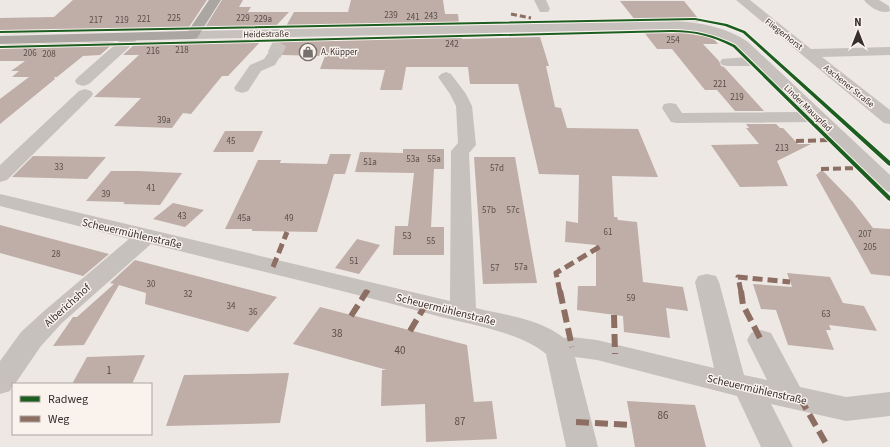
<svg xmlns="http://www.w3.org/2000/svg" width="890" height="447" font-family="'Source Sans 3',sans-serif">
	<style>
		.building { fill: #bfada7 }
		.lines { fill: none; stroke-linecap: round; stroke-linejoin: round }
		.minor-tunnel { stroke: #c9c3bf; stroke-width: 14; stroke-dasharray: 14 7; stroke-linecap: butt }
		.minor { fill: #c7c1bd; fill-rule: evenodd }
		.major { fill: #aca6a2; fill-rule: evenodd }
		.quiet-far3 { stroke: #8d6e63; stroke-width: 3; stroke-dasharray: 6 3; stroke-linecap: butt }
		.quiet-far2 { stroke: #8d6e63; stroke-width: 4; stroke-dasharray: 8 4; stroke-linecap: butt }
		.quiet-far1 { stroke: #8d6e63; stroke-width: 5; stroke-dasharray: 10 5; stroke-linecap: butt }
		.quiet { stroke: #8d6e63; stroke-width: 6; stroke-dasharray: 13 6; stroke-linecap: butt }
		.cycleway-casing { stroke: #f9f2ed; stroke-width: 2 }
		.cycleway { fill: #1b5e20; fill-rule: evenodd }
		.labels { text-anchor: middle; stroke-width: 3; stroke-linejoin: round; paint-order: stroke }
		.number-label { font-size: 9px; fill: #5a4e4a }
		.far-street-label { font-size: 9px; fill: #382e2b; stroke: #f9f2ed }
		.far-poi-label { font-size: 9px; fill: #382e2b; stroke: #f9f2ed; text-anchor: start }
		.street-label { font-size: 11px; fill: #382e2b; stroke: #f9f2ed }
		.near-number-label { font-size: 11px; fill: #5a4e4a }
	</style>
	<rect width="100%" height="100%" fill="#ede8e4"/>
	<g class="building">
		<path d="M73 0H207L187 30 0 34V18L54 17Z"/>
		<path d="M222 0H243L239 7H251L248 12H289L274 28 204 29Z"/>
		<path d="M351 0H443L445 14H458L459 24 285 28 294 12H348Z"/>
		<path d="M620 1H684L701 22 676 20H635Z"/>
		<path d="M676 30 712 37 718 44H703L719 61 721 66 724 67 764 111H735L717 90H705L672 49H657L643 31Z"/>
		<path d="M461 35 462 39 540 37 549 66H546L555 107 561 108 567 128 638 129 658 177 612 176 614 217H617L618 220 637 222 643 282 683 287 688 311 666 308 670 338 624 332 623 316 577 310 578 286H596V245L565 242 566 221 578 223 579 175 539 174 518 84H470L468 67H406L402 90H380L385 70 320 69 325 56 282 55 279 51 272 50 278 39Z"/>
		<path d="M263 39 228 76H222L191 114 183 113 172 128 114 126 141 98 94 97 139 55H123L137 42Z"/>
		<path d="M115 42 100 55 83 56 57 77H54L55 79 0 124V99L29 77H12L19 71H11L25 61H0V45Z"/>
		<path d="M746 124H776L780 128H783L798 144H811L777 161 788 186 740 187 711 145 759 144 746 128H749Z"/>
		<path d="M225 131H263L253 152H213Z"/>
		<path d="M403 149H444V169H434L431 227H444V255H393L395 226H408L414 173 355 172 360 152 403 153Z"/>
		<path d="M330 154H351L345 174H334L317 232 252 231V229H225L258 160H281L280 163 327 164Z"/>
		<path d="M33 156 106 157 87 179 12 177Z"/>
		<path d="M474 157H515L537 283 483 284Z"/>
		<path d="M822 170 853 202 873 228 890 229V276L871 274 816 175Z"/>
		<path d="M111 171H138L182 173 160 205 123 204 125 202 86 201Z"/>
		<path d="M173 203 204 210 185 227 153 219Z"/>
		<path d="M0 225 45 237 109 254 83 276 0 253Z"/>
		<path d="M357 239 380 245 359 274 335 268Z"/>
		<path d="M135 260 212 280 277 297 248 332 145 304 146 293 119 285 84 345 53 346 73 317H77L114 284 110 283Z"/>
		<path d="M787 273 830 277 843 303 864 306 877 331 829 325 831 330H826L834 350 788 345 776 310 761 309 753 284 792 287Z"/>
		<path d="M320 307 467 345 474 402 492 401 497 439 426 442 425 404 381 406 382 370H387L293 344Z"/>
		<path d="M145 355 132 384H72L87 357Z"/>
		<path d="M289 373 280 423 166 426 184 375Z"/>
		<path d="M627 401 695 405 706 447H635Z"/>
	</g>
	<g class="lines">
		<path class="minor-tunnel" d="M274 55 280 43"/>
		<g class="minor">
			<path d="M534 0H546L550 9 548 12H540Z"/>
			<path d="M736 0H750L811 49 890 47V55L822 57 890 110V124L884 123Z"/>
			<path d="M864 0H879L889 6 890 11C882 15 869 7 864 0Z"/>
			<path d="M676 21C702 23 726 27 748 42L890 175V192L883 190 814 122 677 123 671 122 662 108 664 104 670 103 676 104 682 113 803 112 756 66H727L722 65 720 62 722 59 747 57C725 35 706 32 676 29L192 39 187 38 185 35 187 32 192 31Z"/>
			<path d="M132 33 137 34 139 37 137 40 89 84 83 86 77 84 75 81 77 78 127 34Z"/>
			<path d="M274 51 279 52 281 55 275 65 261 71 248 91 242 93 236 91 234 88 250 65 264 59 269 52Z"/>
			<path d="M446 72 451 74 466 94 472 106 476 145 469 153 476 308C505 315 540 319 564 338L572 337 597 340 714 368 695 282 698 276 707 274 716 276 719 282 744 375 767 380 747 340 751 333 761 330 771 333 800 387 846 397 890 392V416L846 421 771 404 793 447H761L737 396 597 360 575 357 598 447H566L546 354C522 333 473 325 441 317 345 291 248 268 151 244L62 323 41 346 15 384H13L10 391 0 394V361L21 332 44 311 129 239 0 206V194L450 301 451 151 458 143 456 106 450 94 438 77 441 74Z"/>
			<path d="M85 89 91 91 93 94 91 97 7 180 0 182V165L79 91Z"/>
		</g>
		<path class="major" d="M209 0H221L197 38 192 39 0 44V36L188 31Z"/>
		<path class="quiet-far3" d="M511 14 531 18"/>
		<g class="quiet-far2">
			<path d="M796 141 830 140"/>
			<path d="M821 169 859 168"/>
		</g>
		<g class="quiet-far1">
			<path d="M273 267 287 232"/>
			<path d="M367 292 368 290"/>
			<path d="M560 292 556 273 601 246"/>
			<path d="M741 292 738 277 790 282"/>
		</g>
		<g class="quiet">
			<path d="M560 291 572 347"/>
			<path d="M741 291 743 305 761 340"/>
			<path d="M614 315 615 354"/>
			<path d="M351 316 367 291"/>
			<path d="M410 331 426 304"/>
			<path d="M800 398 828 447"/>
			<path d="M576 422 631 425"/>
		</g>
		<defs>
			<g id="cycleway">
				<path d="M695 18 727 24 745 31 890 161V166L888 165 743 33 725 26 695 20 0 33V31Z"/>
				<path d="M672 30C695 30 715 35 735 45L890 196V201L888 200 733 47C712 36 695 32 672 32L0 48V46Z"/>
			</g>
		</defs>
		<use href="#cycleway" class="cycleway-casing"/>
		<use href="#cycleway" class="cycleway"/>
	</g>
	<defs>
		<symbol id="shop-ring" viewBox="-11 -11 22 22"><circle r="9.5" fill="#f9f2ed" stroke="#776f6c" stroke-width="1.5"/><path d="M-5-2.5h2.3a2.7 3.5 0 0 1 5.4 0H5L5.5 6h-11ZM-1.5-2.5h3a1.5 2.3 0 0 0-3 0Z" fill="#776f6c"/></symbol>
	</defs>
	<g fill-rule="evenodd">
		<use href="#shop-ring" x="298" y="42" width="20" height="20"/>
	</g>
	<g class="labels">
		<g class="number-label">
			<text x="391" y="18">239</text>
			<text x="431" y="19">243</text>
			<text x="413" y="20">241</text>
			<text x="174" y="21">225</text>
			<text x="243" y="21">229</text>
			<text x="144" y="22">221</text>
			<text x="263" y="22">229a</text>
			<text x="96" y="23">217</text>
			<text x="122" y="23">219</text>
			<text x="673" y="43">254</text>
			<text x="452" y="47">242</text>
			<text x="182" y="53">218</text>
			<text x="153" y="54">216</text>
			<text x="30" y="56">206</text>
			<text x="49" y="57">208</text>
			<text x="720" y="87">221</text>
			<text x="737" y="100">219</text>
			<text x="164" y="123">39a</text>
			<text x="231" y="144">45</text>
			<text x="782" y="151">213</text>
			<text x="413" y="162">53a</text>
			<text x="434" y="162">55a</text>
			<text x="370" y="165">51a</text>
			<text x="59" y="170">33</text>
			<text x="497" y="171">57d</text>
			<text x="151" y="191">41</text>
			<text x="106" y="197">39</text>
			<text x="489" y="213">57b</text>
			<text x="513" y="213">57c</text>
			<text x="182" y="219">43</text>
			<text x="244" y="221">45a</text>
			<text x="289" y="221">49</text>
			<text x="608" y="235">61</text>
			<text x="865" y="237">207</text>
			<text x="407" y="239">53</text>
			<text x="431" y="244">55</text>
			<text x="870" y="250">205</text>
			<text x="56" y="257">28</text>
			<text x="354" y="264">51</text>
			<text x="521" y="270">57a</text>
			<text x="495" y="271">57</text>
			<text x="151" y="287">30</text>
			<text x="188" y="297">32</text>
			<text x="631" y="301">59</text>
			<text x="231" y="309">34</text>
			<text x="253" y="315">36</text>
			<text x="826" y="317">63</text>
		</g>
		<g class="far-street-label">
			<text transform="translate(266 34) rotate(-1)" y="3">Heidestraße</text>
			<text transform="translate(784 34) rotate(38)" y="3">Fliegerhorst</text>
			<text transform="translate(849 86) rotate(39)" y="3">Aachener Straße</text>
			<text transform="translate(808 108) rotate(44)" y="3">Linder Mauspfad</text>
		</g>
		<g class="far-poi-label">
			<text x="321" y="55">A. Küpper</text>
		</g>
		<g class="street-label">
			<text transform="translate(132 233) rotate(13)" y="4">Scheuermühlenstraße</text>
			<text transform="translate(67 305) rotate(-42)" y="4">Alberichshof</text>
			<text transform="translate(446 309) rotate(14)" y="4">Scheuermühlenstraße</text>
			<text transform="translate(757 389) rotate(13)" y="4">Scheuermühlenstraße</text>
		</g>
		<g class="near-number-label">
			<text x="337" y="337">38</text>
			<text x="400" y="354">40</text>
			<text x="109" y="374">1</text>
			<text x="663" y="419">86</text>
			<text x="460" y="425">87</text>
		</g>
	</g>
	<rect x="12" y="383" width="140" height="52" fill="#f9f2ed" stroke="#aca49f"/>
	<rect x="20" y="396" width="20" height="6" fill="#1b5e20" stroke="#aca49f"/>
	<text x="48" y="403" font-size="12" fill="#382e2b">Radweg</text>
	<rect x="20" y="416" width="20" height="6" fill="#8d6e63" stroke="#aca49f"/>
	<text x="48" y="423" font-size="12" fill="#382e2b">Weg</text>
	<g transform="translate(858 32)" stroke="#f9f2ed" stroke-width="3" paint-order="stroke">
	<path d="M0-3L7 15L0 10L-7 15Z" fill="#382e2b"/>
	<text y="-6" font-size="11" font-weight="bold" text-anchor="middle" fill="#382e2b">N</text>
	</g>
</svg>
